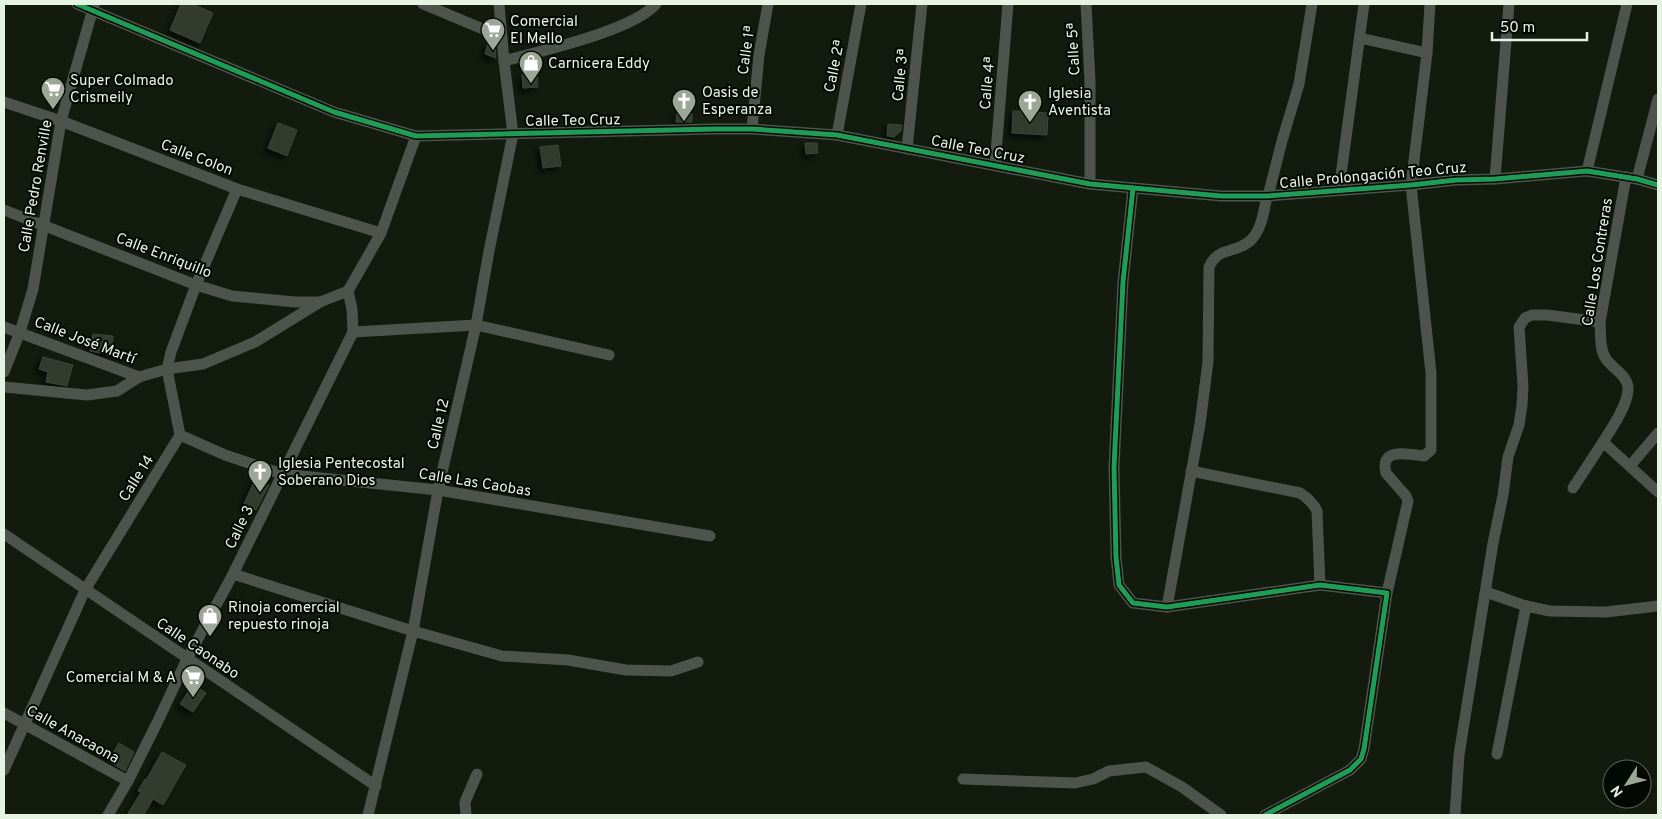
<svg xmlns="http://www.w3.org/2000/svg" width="1662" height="819" font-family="Overpass,sans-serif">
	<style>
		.building { fill: #323a2f; stroke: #3d453a; filter: url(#shadow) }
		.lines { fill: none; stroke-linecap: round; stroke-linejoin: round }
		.minor { stroke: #4e534b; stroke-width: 11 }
		.cycleway-casing { stroke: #030802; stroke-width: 8 }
		.cycleway { stroke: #1a9f57; stroke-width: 5 }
		.labels { text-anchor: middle; stroke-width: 4; stroke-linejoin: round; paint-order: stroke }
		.poi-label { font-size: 15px; fill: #e6f2e2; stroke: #030802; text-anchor: start }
		.street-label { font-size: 15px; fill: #e6f2e2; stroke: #030802 }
	</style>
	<defs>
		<filter id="shadow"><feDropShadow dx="-4" dy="4" stdDeviation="2.5" flood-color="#0009"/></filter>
	</defs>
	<rect width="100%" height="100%" fill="#121b0e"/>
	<g class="building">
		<path d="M181 4H192L213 13 200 43 170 30Z"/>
		<path d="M488 43 495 45 496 58 485 54Z"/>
		<path d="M537 74 538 87 523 88 522 75Z"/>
		<path d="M1013 111 1048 113 1047 135 1012 133Z"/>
		<path d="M677 113 692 114V122H676Z"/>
		<path d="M278 123 297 130 287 156 268 148Z"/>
		<path d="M888 124 902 125 901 131 894 137 887 136Z"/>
		<path d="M805 143H817L818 153 806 154Z"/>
		<path d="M558 145 561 166 543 168 540 147Z"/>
		<path d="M93 334 113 336 111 355 90 351Z"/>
		<path d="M43 357 73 365 67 386 46 382 48 372 39 369Z"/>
		<path d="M255 479 269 485 256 510 244 504Z"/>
		<path d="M193 684 206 693 193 712 180 704Z"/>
		<path d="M119 743 134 752 125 771 108 761Z"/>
		<path d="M162 752 186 765 163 805 153 799 144 815H127L141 792 138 791 145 779 146 780Z"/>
	</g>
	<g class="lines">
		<g class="minor">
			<path d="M77 4 334 112 416 136 715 129H752L837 135 1090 184 1221 196H1267L1411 185 1456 180 1495 179 1587 171 1637 179 1658 185"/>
			<path d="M423 4 502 37"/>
			<path d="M1086 4 1090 81V184"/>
			<path d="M1360 38 1427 53"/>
			<path d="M504 61C541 51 632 31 656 4"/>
			<path d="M4 102 61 121 237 189 381 233"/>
			<path d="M752 129 759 55 768 4"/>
			<path d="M837 135 861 4"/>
			<path d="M907 149 922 4"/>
			<path d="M995 165 1008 4"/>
			<path d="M1587 171 1627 4"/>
			<path d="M1626 177 1600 322C1601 333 1599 349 1606 359 1613 369 1629 376 1628 390 1627 406 1612 428 1603 442L1658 492"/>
			<path d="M1495 179 1509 4"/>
			<path d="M1637 179 1658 99"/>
			<path d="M1133 188 1123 282 1114 467 1116 557 1119 585 1133 603 1167 607 1320 585 1387 593 1364 749 1361 759 1350 770 1265 815"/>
			<path d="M1339 190 1364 4"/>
			<path d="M1268 196 1282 141 1299 84 1312 4"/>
			<path d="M4 210 196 285 232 296 295 302H320"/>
			<path d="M4 327 139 377 167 369 203 364 255 342 320 302 348 291"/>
			<path d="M353 332 476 325 609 355"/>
			<path d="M4 372 20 332 33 289 61 121 94 5"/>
			<path d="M4 387 87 395 117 391 139 377"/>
			<path d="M180 435 225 455 282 474 438 490 710 536"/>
			<path d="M1630 466 1658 433"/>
			<path d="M1191 471 1300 493C1308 498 1313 503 1317 511L1320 585"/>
			<path d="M1573 488 1603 442"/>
			<path d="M4 534 376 786"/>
			<path d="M233 574 413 631 502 656 568 660 626 670 671 671 698 662"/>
			<path d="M1486 592 1526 606 1550 611 1606 612 1658 606"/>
			<path d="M1387 593 1408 501 1406 496 1386 473C1379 447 1409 454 1424 456L1431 450V373L1411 185 1427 53 1430 4"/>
			<path d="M1167 607 1200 424 1208 362 1209 267C1218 246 1237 254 1251 240 1262 229 1264 210 1267 196"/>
			<path d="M4 713 128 781"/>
			<path d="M1497 754 1526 606"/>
			<path d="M4 770 85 590 180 435 167 369 171 352 196 285 237 189"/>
			<path d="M963 779 1075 783 1093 779 1109 771 1146 767 1182 787 1221 815"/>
			<path d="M108 815 128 781 157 723 187 659 233 574 353 332 352 309 348 291 381 233 416 136"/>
			<path d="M368 815 413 631 438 490 476 325 489 251 513 134 504 61 499 4"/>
			<path d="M466 815 465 802 477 774"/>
			<path d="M1455 815 1459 755 1493 543 1503 495 1508 457 1519 425 1522 405 1523 386 1519 327 1525 318 1532 315H1547L1600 322"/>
		</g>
		<defs>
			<g id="cycleway">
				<path d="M77 4 334 112 416 136 715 129H752L837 135 1090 184 1221 196H1267L1411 185 1456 180 1495 179 1587 171 1637 179 1658 185"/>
				<path d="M1133 188 1123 282 1114 467 1116 557 1119 585 1133 603 1167 607 1320 585 1387 593 1364 749 1361 759 1350 770 1265 815"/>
			</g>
		</defs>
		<use href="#cycleway" class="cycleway-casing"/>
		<use href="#cycleway" class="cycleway"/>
	</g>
	<defs>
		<symbol id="supermarket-pin" viewBox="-11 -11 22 30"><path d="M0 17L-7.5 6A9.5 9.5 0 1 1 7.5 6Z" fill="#9ca798" stroke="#030802"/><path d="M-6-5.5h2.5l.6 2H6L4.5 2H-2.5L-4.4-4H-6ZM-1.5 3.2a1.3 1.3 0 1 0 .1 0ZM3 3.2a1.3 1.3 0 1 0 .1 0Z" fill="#fff"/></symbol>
		<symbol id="shop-pin" viewBox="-11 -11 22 30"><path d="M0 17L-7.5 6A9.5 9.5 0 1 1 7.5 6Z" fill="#9ca798" stroke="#030802"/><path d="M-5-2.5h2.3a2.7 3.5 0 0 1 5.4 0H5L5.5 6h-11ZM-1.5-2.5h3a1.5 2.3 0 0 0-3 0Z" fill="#fff"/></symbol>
		<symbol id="church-pin" viewBox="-11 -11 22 30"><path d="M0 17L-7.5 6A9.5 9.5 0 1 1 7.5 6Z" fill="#9ca798" stroke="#030802"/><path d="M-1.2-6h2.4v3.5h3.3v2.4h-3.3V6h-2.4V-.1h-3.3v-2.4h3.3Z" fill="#fff"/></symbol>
	</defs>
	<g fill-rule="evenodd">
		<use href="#supermarket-pin" x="479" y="16" width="28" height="38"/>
		<use href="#shop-pin" x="517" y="49" width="28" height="38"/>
		<use href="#supermarket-pin" x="39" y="75" width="28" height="38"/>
		<use href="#church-pin" x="670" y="87" width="28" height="38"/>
		<use href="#church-pin" x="1016" y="88" width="28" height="38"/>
		<use href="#church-pin" x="246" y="458" width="28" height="38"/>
		<use href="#shop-pin" x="196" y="602" width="28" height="38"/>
		<use href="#supermarket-pin" x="179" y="663" width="28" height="38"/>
	</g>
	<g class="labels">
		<g class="poi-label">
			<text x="510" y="26">Comercial<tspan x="510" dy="17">El Mello</tspan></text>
			<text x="548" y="68">Carnicera Eddy</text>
			<text x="70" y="85">Super Colmado<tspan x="70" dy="17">Crismeily</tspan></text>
			<text x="702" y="97">Oasis de<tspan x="702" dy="17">Esperanza</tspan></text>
			<text x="1048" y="98">Iglesia<tspan x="1048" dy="17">Aventista</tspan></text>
			<text x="278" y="468">Iglesia Pentecostal<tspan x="278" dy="17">Soberano Dios</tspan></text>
			<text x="228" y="612">Rinoja comercial<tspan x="228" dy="17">repuesto rinoja</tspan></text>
			<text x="176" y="682" text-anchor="end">Comercial M &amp; A</text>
		</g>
		<g class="street-label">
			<text transform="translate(1073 49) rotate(-93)" y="5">Calle 5ª</text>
			<text transform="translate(746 50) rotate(-82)" y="5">Calle 1ª</text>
			<text transform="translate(834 66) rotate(-79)" y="5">Calle 2ª</text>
			<text transform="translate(900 75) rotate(-84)" y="5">Calle 3ª</text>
			<text transform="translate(987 83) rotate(-85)" y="5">Calle 4ª</text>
			<text transform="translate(573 120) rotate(-1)" y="5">Calle Teo Cruz</text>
			<text transform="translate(978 149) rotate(11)" y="5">Calle Teo Cruz</text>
			<text transform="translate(197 157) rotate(21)" y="5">Calle Colon</text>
			<text transform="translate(1373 175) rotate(-5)" y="5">Calle Prolongación Teo Cruz</text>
			<text transform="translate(35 186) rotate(-80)" y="5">Calle Pedro Renville</text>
			<text transform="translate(164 255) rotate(21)" y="5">Calle Enriquillo</text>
			<text transform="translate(1597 262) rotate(-81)" y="5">Calle Los Contreras</text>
			<text transform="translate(85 340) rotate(21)" y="5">Calle José Martí</text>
			<text transform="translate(438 424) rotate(-77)" y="5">Calle 12</text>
			<text transform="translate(136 478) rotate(-58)" y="5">Calle 14</text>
			<text transform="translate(475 482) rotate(9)" y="5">Calle Las Caobas</text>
			<text transform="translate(239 527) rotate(-64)" y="5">Calle 3</text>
			<text transform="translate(198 648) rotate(34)" y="5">Calle Caonabo</text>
			<text transform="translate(73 734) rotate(29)" y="5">Calle Anacaona</text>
		</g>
	</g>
	<rect width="1662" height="819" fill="none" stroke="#e6f2e2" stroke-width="10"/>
	<g transform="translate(1627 784) rotate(234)"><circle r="24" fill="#030802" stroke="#5e665c"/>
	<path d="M0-4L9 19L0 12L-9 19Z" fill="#9ca798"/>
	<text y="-8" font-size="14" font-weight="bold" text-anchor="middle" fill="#e6f2e2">N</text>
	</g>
	<path d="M1492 32v8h95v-8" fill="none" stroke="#e6f2e2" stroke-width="2.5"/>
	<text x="1500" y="32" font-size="15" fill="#e6f2e2" stroke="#030802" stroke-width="4" paint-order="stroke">50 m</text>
</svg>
